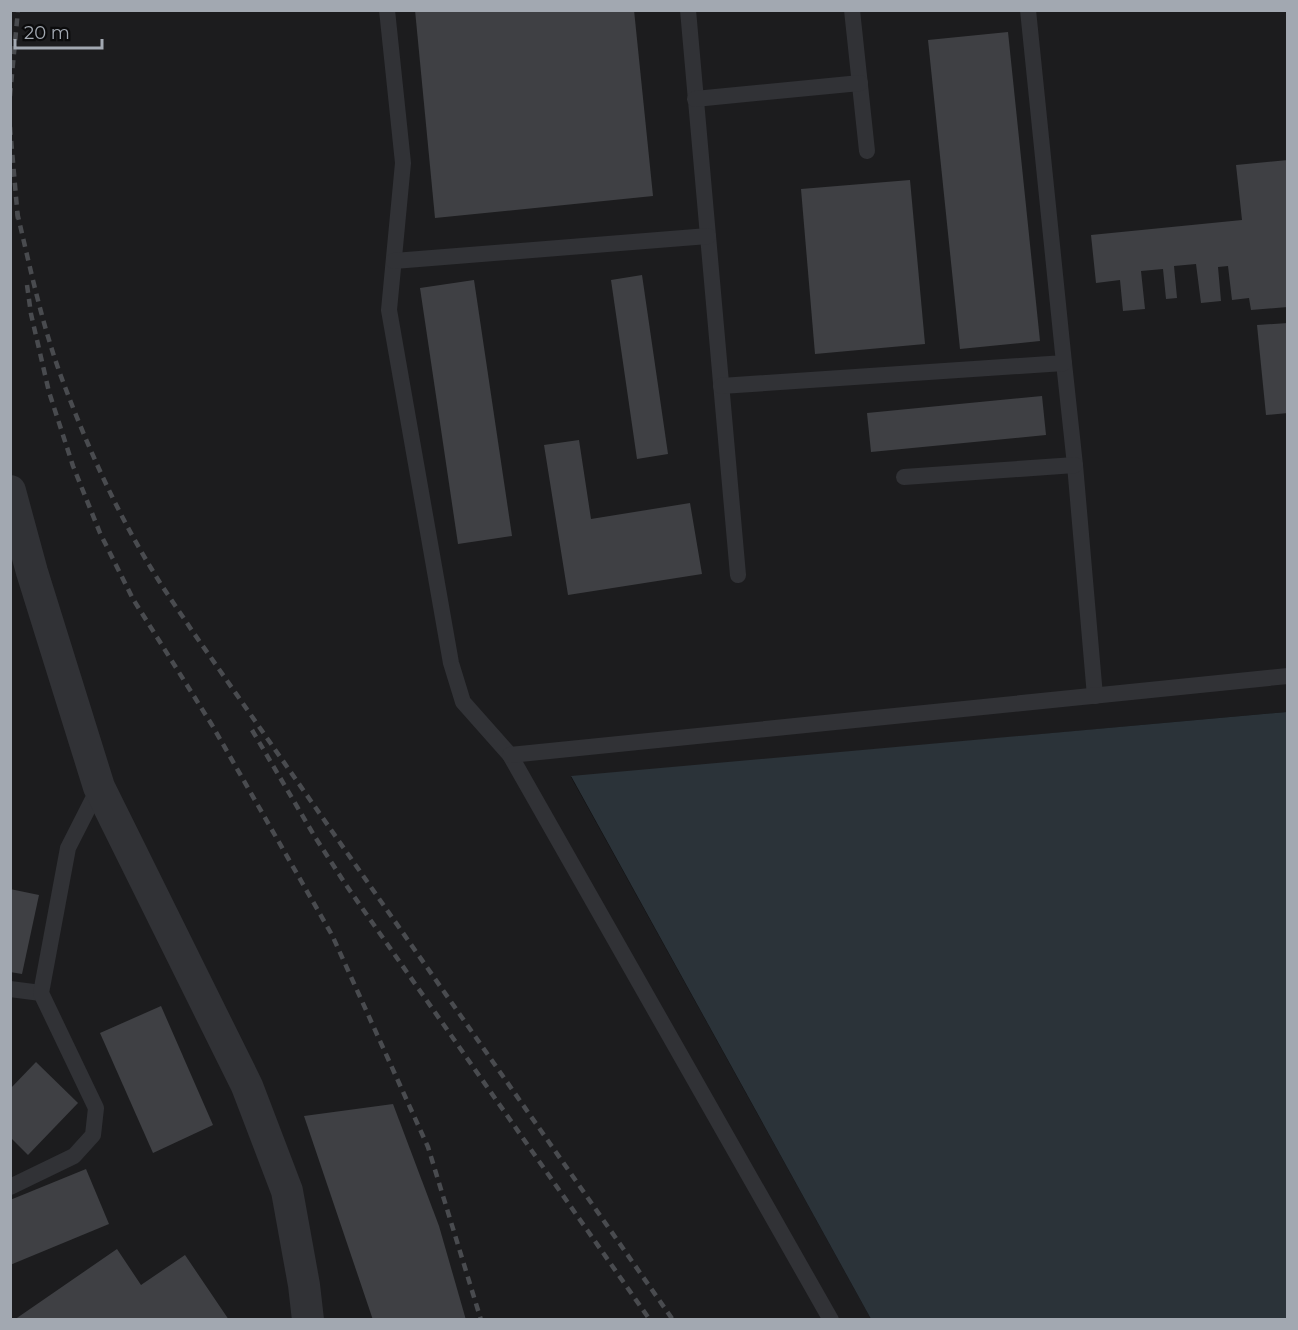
<svg xmlns="http://www.w3.org/2000/svg" width="1298" height="1330" font-family="Montserrat,sans-serif">
	<style>
		.built { fill: #1c1c1e }
		.water { fill: #2b3339 }
		.building { fill: #3f4044 }
		.lines { fill: none; stroke-linecap: round; stroke-linejoin: round }
		.lane { stroke: #313236; stroke-width: 16 }
		.street { stroke: #313236; stroke-width: 32 }
		.rail { stroke: #494b4f; stroke-width: 4.5; stroke-dasharray: 8 6; stroke-linecap: butt }
	</style>
	<rect width="100%" height="100%" fill="#101011"/>
	<path class="built" d="M10 11H1287V712L571 777 871 1319H11Z"/>
	<path class="water" d="M1287 712V1319H871L571 776Z"/>
	<g class="building">
		<path d="M415 10H634L653 196 435 218Z"/>
		<path d="M1008 32 1040 341 960 349 928 40Z"/>
		<path d="M1288 160V307L1251 310 1249 298 1232 300 1228 266 1218 267 1221 301 1201 303 1196 264 1174 266 1177 298 1166 299 1163 269 1141 271 1145 309 1123 311 1120 280 1096 283 1091 235 1242 220 1236 165Z"/>
		<path d="M910 180 925 344 815 354 801 189Z"/>
		<path d="M642 275 668 454 637 459 611 280Z"/>
		<path d="M474 280 512 536 458 544 420 288Z"/>
		<path d="M1288 323V413L1266 415 1257 325Z"/>
		<path d="M1042 396 1046 435 871 452 867 413Z"/>
		<path d="M579 440 591 519 690 503 702 574 568 595 544 445Z"/>
		<path d="M10 889 39 895 22 974 10 972Z"/>
		<path d="M161 1006 213 1125 153 1153 100 1033Z"/>
		<path d="M36 1062 78 1103 28 1155 10 1137V1089Z"/>
		<path d="M393 1104 439 1226 466 1320H373L304 1116Z"/>
		<path d="M86 1169 109 1224 10 1265V1200Z"/>
		<path d="M117 1249 141 1285 185 1255 229 1320H14Z"/>
	</g>
	<g class="lines">
		<g class="lane">
			<path d="M387 10 403 163 389 310 451 663 463 702 510 755 831 1320"/>
			<path d="M688 10 738 575"/>
			<path d="M852 10 867 151"/>
			<path d="M695 99 860 83"/>
			<path d="M394 261 708 236"/>
			<path d="M1064 363 1075 465 1095 696"/>
			<path d="M721 386 1064 363 1028 10"/>
			<path d="M904 477 1075 465"/>
			<path d="M510 755 1288 676"/>
			<path d="M10 989 41 993"/>
			<path d="M10 1187 74 1156 93 1135 96 1108 41 993 68 848 99 787"/>
		</g>
		<path class="street" d="M10 491 32 572 99 787 247 1086 287 1191 304 1285 308 1320"/>
		<g class="rail">
			<path d="M10 96 18 10"/>
			<path d="M10 127 18 220"/>
			<path d="M17 212C30 267 42 325 62 379 86 443 115 509 151 568 164 590 179 611 193 632L673 1320"/>
			<path d="M27 285 31 314 49 392 73 466 100 533 133 599 212 725 332 935 428 1147 481 1320"/>
			<path d="M252 730 315 837 346 885 650 1320"/>
		</g>
	</g>
	<rect width="1298" height="1330" fill="none" stroke="#a2a8b1" stroke-width="24"/>
	<path d="M15 39v9h87v-9" fill="none" stroke="#a2a8b1" stroke-width="3"/>
	<text x="24" y="39" font-size="18" fill="#a2a8b1" stroke="#0b0b0c" stroke-width="4.5" paint-order="stroke">20 m</text>
</svg>
